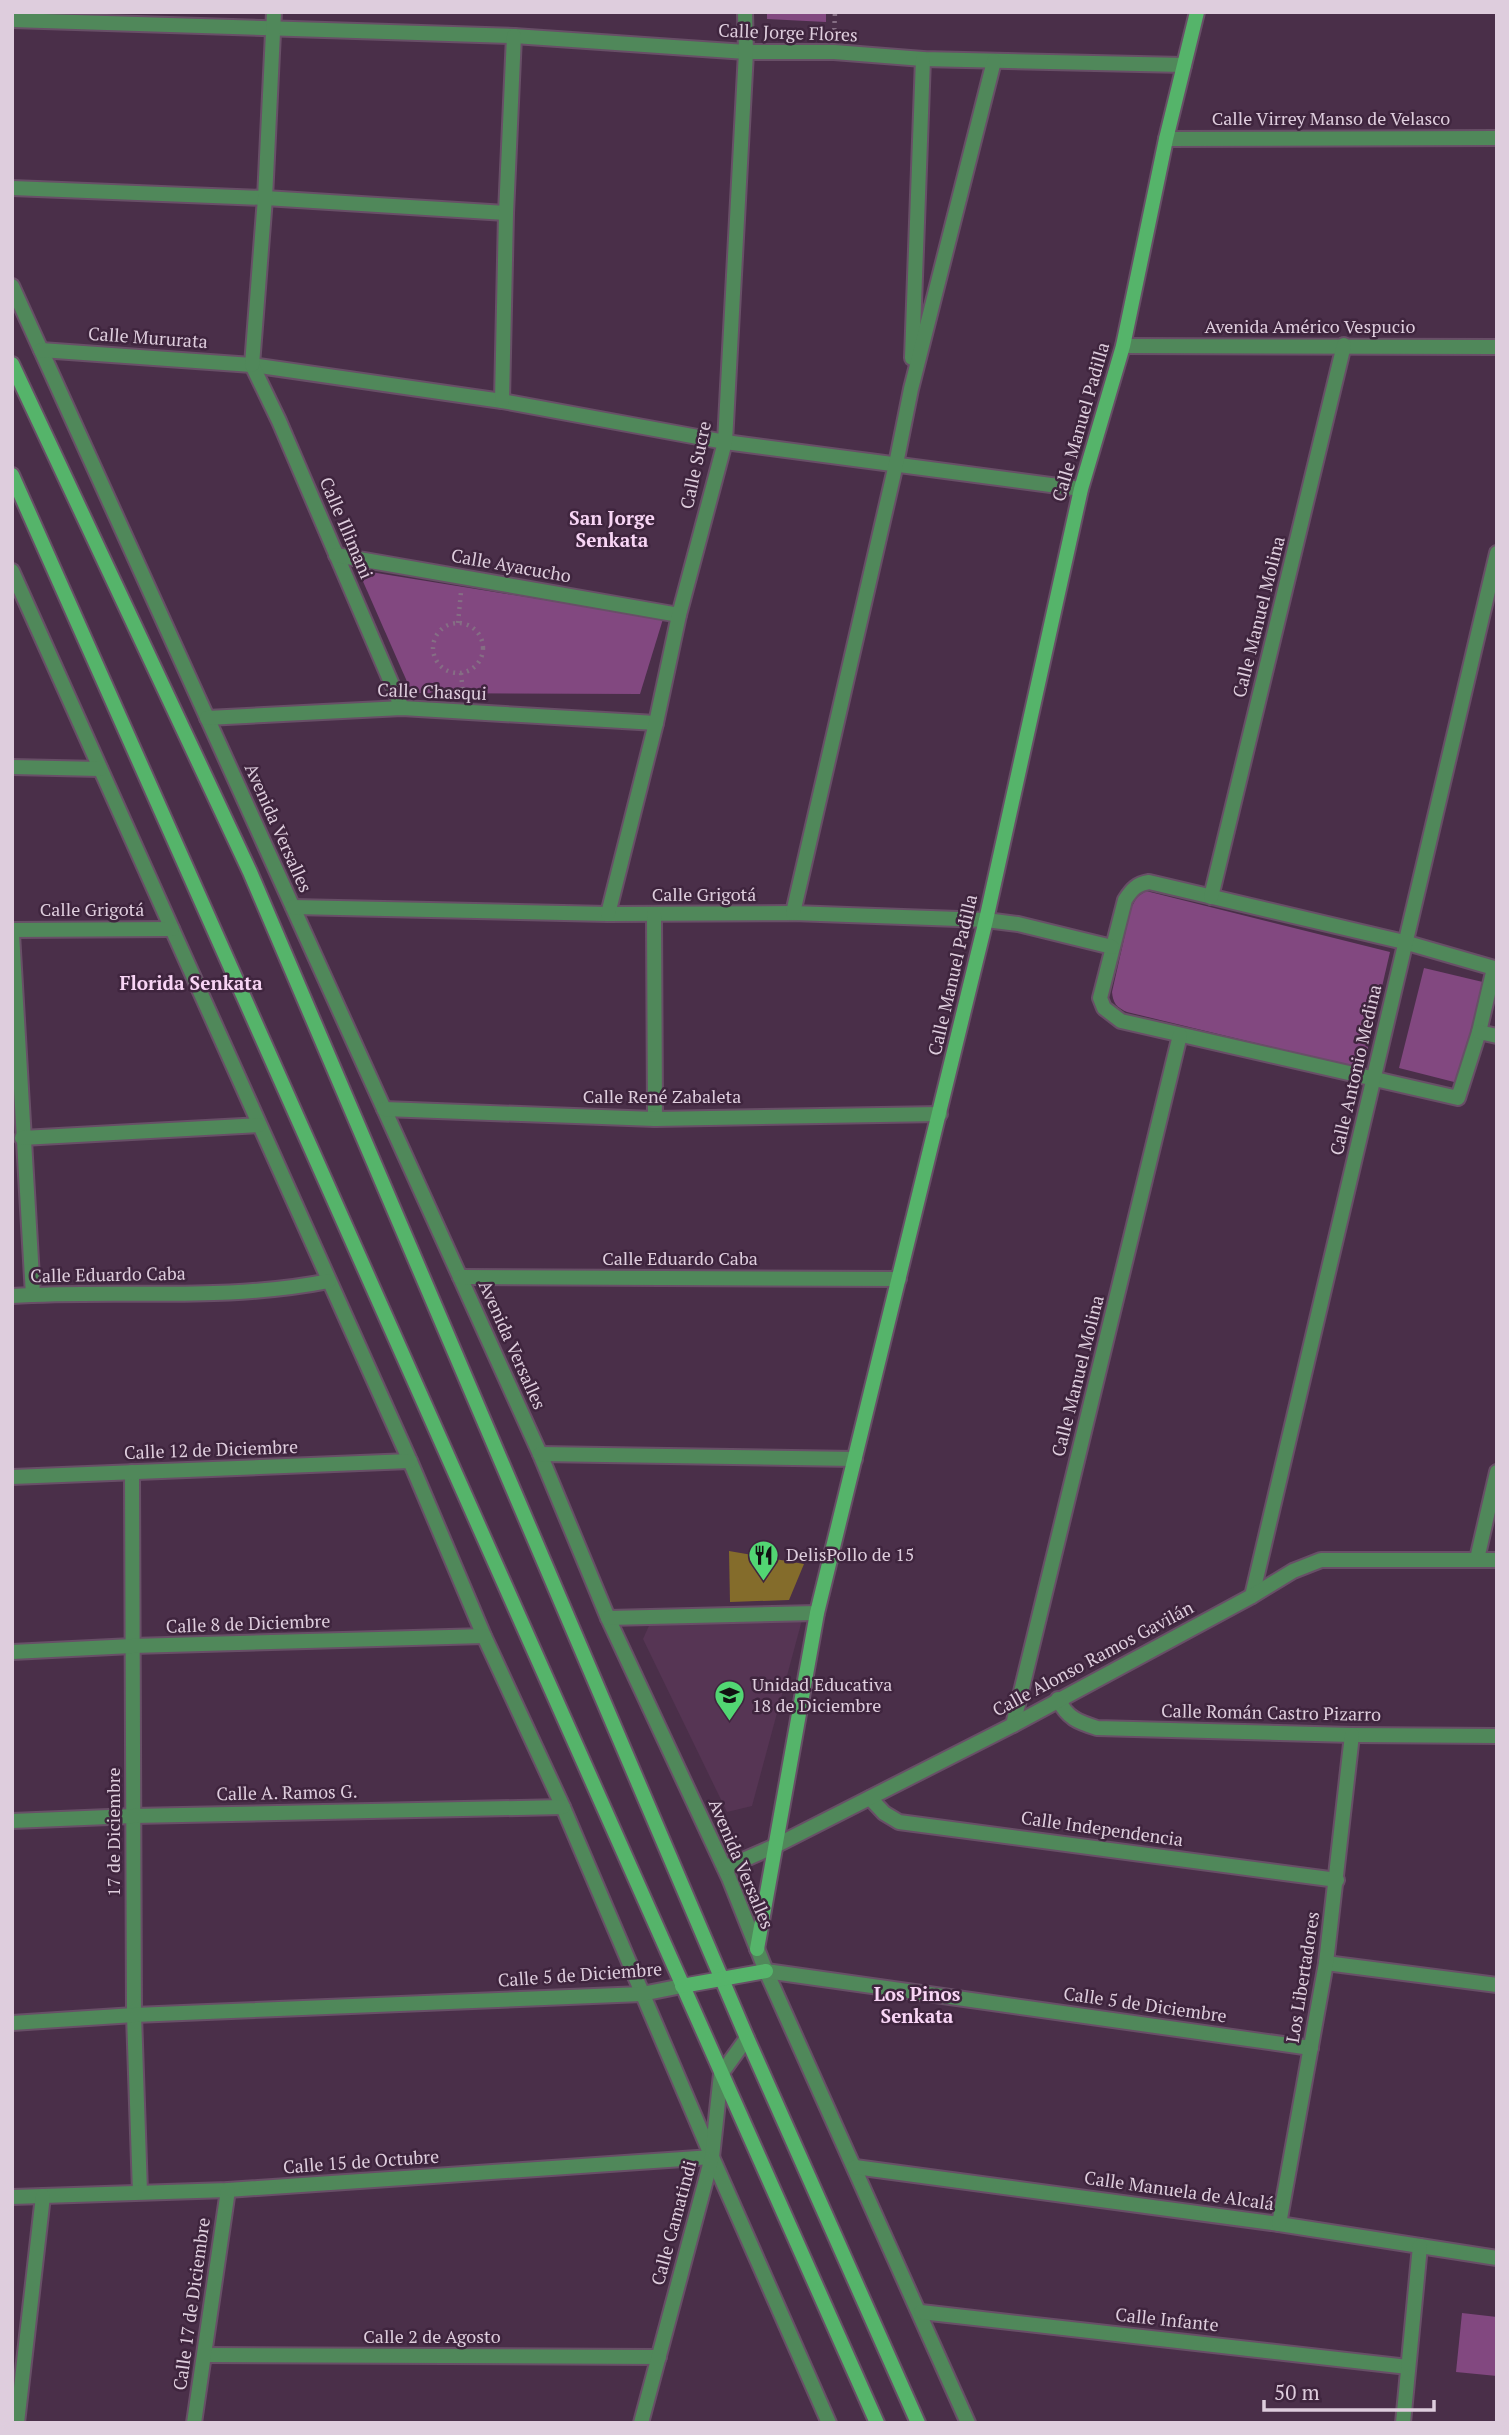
<svg xmlns="http://www.w3.org/2000/svg" width="1509" height="2435" font-family="'PT Serif',serif">
	<style>
		.built { fill: #563554 }
		.green { fill: #824880 }
		.building { fill: #846c2b }
		.lines { fill: none; stroke-linecap: round; stroke-linejoin: round }
		.street-casing { stroke: #684f67; stroke-width: 18 }
		.secondary-casing { stroke: #684f67; stroke-width: 18 }
		.path { stroke: #856e84; stroke-width: 4.5; stroke-dasharray: 2 5; stroke-linecap: butt }
		.street { stroke: #50885a; stroke-width: 14 }
		.secondary { stroke: #55b46a; stroke-width: 14 }
		.labels { text-anchor: middle; stroke-width: 5; stroke-linejoin: round; paint-order: stroke }
		.street-label { font-size: 18px; fill: #decddd; stroke: #3f253e }
		.poi-label { font-size: 18px; fill: #decddd; stroke: #3f253e; text-anchor: start }
		.neighbourhood-label { font-size: 19px; font-weight: bold; fill: #f8d5f5; stroke: #3f253e }
	</style>
	<rect width="100%" height="100%" fill="#4a2f49"/>
	<path class="built" d="M652 1619 802 1620 752 1806 727 1812 643 1639Z"/>
	<g class="green">
		<path d="M767 12H826V22L767 19Z"/>
		<path d="M358 570 663 619 640 694 412 693Z"/>
		<path d="M1146 891 1390 952 1363 1069 1127 1012C1116 1007 1113 1003 1112 992L1131 908 1137 897Z"/>
		<path d="M1424 968 1487 983 1462 1084 1399 1068Z"/>
		<path d="M1462 2313 1497 2317V2376L1456 2372Z"/>
	</g>
	<path class="building" d="M729 1551 804 1564 789 1600 730 1602Z"/>
	<g class="lines">
		<defs>
			<g id="street">
				<path d="M12 20 514 36 746 52H834L923 59 1184 65"/>
				<path d="M1166 139 1497 138"/>
				<path d="M12 188 265 198 506 213"/>
				<path d="M12 286 540 1454 608 1618 729 1878 766 1971 968 2423"/>
				<path d="M1123 346 1497 347"/>
				<path d="M41 350 252 365 502 401 725 442 1081 489"/>
				<path d="M912 358 923 59"/>
				<path d="M252 365 279 421 402 708"/>
				<path d="M252 365 265 198 274 12"/>
				<path d="M502 401 506 213 514 36"/>
				<path d="M336 555 679 615"/>
				<path d="M12 571 410 1461 484 1636 563 1807 712 2157 829 2423"/>
				<path d="M207 718 402 708 656 723"/>
				<path d="M12 767 100 769"/>
				<path d="M1149 882 1404 942 1494 968 1479 1032 1458 1098 1121 1021 1104 1008 1100 998 1125 900C1132 889 1137 884 1149 882Z"/>
				<path d="M1211 897 1344 345"/>
				<path d="M293 907 608 914 793 913 986 920 1018 924 1112 947"/>
				<path d="M793 913 896 464 911 389 994 61"/>
				<path d="M608 914 656 723 679 615 725 442 746 52 745 12"/>
				<path d="M654 914 655 1119"/>
				<path d="M12 930 172 929"/>
				<path d="M12 934 33 1295"/>
				<path d="M1479 1032 1497 1036"/>
				<path d="M384 1109 655 1119 940 1114"/>
				<path d="M22 1138 259 1125"/>
				<path d="M460 1277 899 1279"/>
				<path d="M12 1296C118 1289 224 1302 329 1281"/>
				<path d="M540 1454 855 1459"/>
				<path d="M132 1472 134 2015 140 2192"/>
				<path d="M12 1477 410 1461"/>
				<path d="M1477 1559 1497 1472"/>
				<path d="M1252 1596 1497 553"/>
				<path d="M608 1618 817 1613"/>
				<path d="M12 1652 132 1646 484 1636"/>
				<path d="M1058 1699C1067 1718 1078 1722 1097 1728L1352 1735 1497 1736"/>
				<path d="M1013 1725 1180 1035"/>
				<path d="M870 1798 884 1813 899 1822 1337 1880"/>
				<path d="M12 1821 133 1816 563 1807"/>
				<path d="M725 1868 775 1846 1013 1725 1252 1596 1293 1571 1321 1560H1497"/>
				<path d="M1326 1963 1497 1985"/>
				<path d="M766 1971 1311 2048"/>
				<path d="M12 2023 134 2015 642 1994 682 1986"/>
				<path d="M855 2167 1279 2224 1497 2258"/>
				<path d="M12 2197 228 2190 712 2157"/>
				<path d="M1279 2224 1326 1963 1352 1735"/>
				<path d="M921 2312 1408 2367"/>
				<path d="M205 2355 659 2357"/>
				<path d="M17 2423 43 2196"/>
				<path d="M194 2423 228 2190"/>
				<path d="M641 2423 712 2157 721 2074 747 2038"/>
				<path d="M1403 2423 1420 2246"/>
			</g>
			<g id="secondary">
				<path d="M12 364 250 872 747 2038 918 2423"/>
				<path d="M12 475 877 2423"/>
				<path d="M757 1949 817 1613 986 920 1081 489 1123 346 1166 139 1197 12"/>
				<path d="M682 1986 766 1971"/>
			</g>
		</defs>
		<use href="#street" class="street-casing"/>
		<use href="#secondary" class="secondary-casing"/>
		<g class="path">
			<path d="M834 37 835 12"/>
			<path d="M458 623 461 592"/>
			<circle cx="458" cy="648" r="25"/>
			<path d="M461 673 463 694"/>
		</g>
		<use href="#street" class="street"/>
		<use href="#secondary" class="secondary"/>
	</g>
	<defs>
		<symbol id="restaurant-pin" viewBox="-11 -11 22 30"><path d="M0 17L-7.5 6A9.5 9.5 0 1 1 7.5 6Z" fill="#52d673" stroke="#3f253e"/><path d="M-5-6h1v4h1v-4h1v4h1v-4h1v5L-1.5 .5V6h-2V.5L-5-1ZM5-6V6H3V1.5H1.5Q1.5-4 5-6Z" fill="#111"/></symbol>
		<symbol id="school-pin" viewBox="-11 -11 22 30"><path d="M0 17L-7.5 6A9.5 9.5 0 1 1 7.5 6Z" fill="#52d673" stroke="#3f253e"/><path d="M0-5L7-2L0 1L-7-2ZM-4 1L0 2.5L4 1V4Q0 6-4 4Z" fill="#111"/></symbol>
	</defs>
	<g fill-rule="evenodd">
		<use href="#restaurant-pin" x="746" y="1538" width="35" height="47"/>
		<use href="#school-pin" x="712" y="1678" width="35" height="47"/>
	</g>
	<g class="labels">
		<g class="street-label">
			<text transform="translate(788 33) rotate(2)" y="6">Calle Jorge Flores</text>
			<text x="1331" y="125">Calle Virrey Manso de Velasco</text>
			<text x="1310" y="333">Avenida Américo Vespucio</text>
			<text transform="translate(148 338) rotate(4)" y="6">Calle Mururata</text>
			<text transform="translate(1081 422) rotate(-74)" y="6">Calle Manuel Padilla</text>
			<text transform="translate(696 465) rotate(-78)" y="6">Calle Sucre</text>
			<text transform="translate(346 528) rotate(67)" y="6">Calle Illimani</text>
			<text transform="translate(511 566) rotate(10)" y="6">Calle Ayacucho</text>
			<text transform="translate(1259 617) rotate(-76)" y="6">Calle Manuel Molina</text>
			<text transform="translate(432 692) rotate(2)" y="6">Calle Chasqui</text>
			<text transform="translate(278 828) rotate(66)" y="6">Avenida Versalles</text>
			<text x="704" y="901">Calle Grigotá</text>
			<text x="92" y="916">Calle Grigotá</text>
			<text transform="translate(953 975) rotate(-77)" y="6">Calle Manuel Padilla</text>
			<text transform="translate(1356 1070) rotate(-77)" y="6">Calle Antonio Medina</text>
			<text x="662" y="1103">Calle René Zabaleta</text>
			<text x="680" y="1265">Calle Eduardo Caba</text>
			<text transform="translate(108 1275) rotate(-1)" y="6">Calle Eduardo Caba</text>
			<text transform="translate(512 1345) rotate(66)" y="6">Avenida Versalles</text>
			<text transform="translate(1078 1376) rotate(-76)" y="6">Calle Manuel Molina</text>
			<text transform="translate(211 1450) rotate(-2)" y="6">Calle 12 de Diciembre</text>
			<text transform="translate(248 1624) rotate(-2)" y="6">Calle 8 de Diciembre</text>
			<text transform="translate(1093 1659) rotate(-28)" y="6">Calle Alonso Ramos Gavilán</text>
			<text transform="translate(1271 1713) rotate(1)" y="6">Calle Román Castro Pizarro</text>
			<text transform="translate(287 1793) rotate(-1)" y="6">Calle A. Ramos G.</text>
			<text transform="translate(1102 1829) rotate(8)" y="6">Calle Independencia</text>
			<text transform="translate(114 1832) rotate(-90)" y="6">17 de Diciembre</text>
			<text transform="translate(741 1864) rotate(67)" y="6">Avenida Versalles</text>
			<text transform="translate(580 1975) rotate(-4)" y="6">Calle 5 de Diciembre</text>
			<text transform="translate(1303 1977) rotate(-81)" y="6">Los Libertadores</text>
			<text transform="translate(1145 2005) rotate(8)" y="6">Calle 5 de Diciembre</text>
			<text transform="translate(361 2162) rotate(-4)" y="6">Calle 15 de Octubre</text>
			<text transform="translate(1179 2191) rotate(8)" y="6">Calle Manuela de Alcalá</text>
			<text transform="translate(674 2223) rotate(-75)" y="6">Calle Camatindi</text>
			<text transform="translate(192 2304) rotate(-82)" y="6">Calle 17 de Diciembre</text>
			<text transform="translate(1167 2320) rotate(6)" y="6">Calle Infante</text>
			<text x="432" y="2343">Calle 2 de Agosto</text>
		</g>
		<g class="poi-label">
			<text x="786" y="1561">DelisPollo de 15</text>
			<text x="752" y="1691">Unidad Educativa<tspan x="752" dy="21">18 de Diciembre</tspan></text>
		</g>
		<g class="neighbourhood-label">
			<text x="612" y="525">San Jorge<tspan x="612" dy="22">Senkata</tspan></text>
			<text x="191" y="990">Florida Senkata</text>
			<text x="917" y="2001">Los Pinos<tspan x="917" dy="22">Senkata</tspan></text>
		</g>
	</g>
	<rect width="1509" height="2435" fill="none" stroke="#decddd" stroke-width="28"/>
	<path d="M1264 2400v10h170v-10" fill="none" stroke="#decddd" stroke-width="3.5"/>
	<text x="1274" y="2400" font-size="21" fill="#decddd" stroke="#3f253e" stroke-width="5" paint-order="stroke">50 m</text>
</svg>
